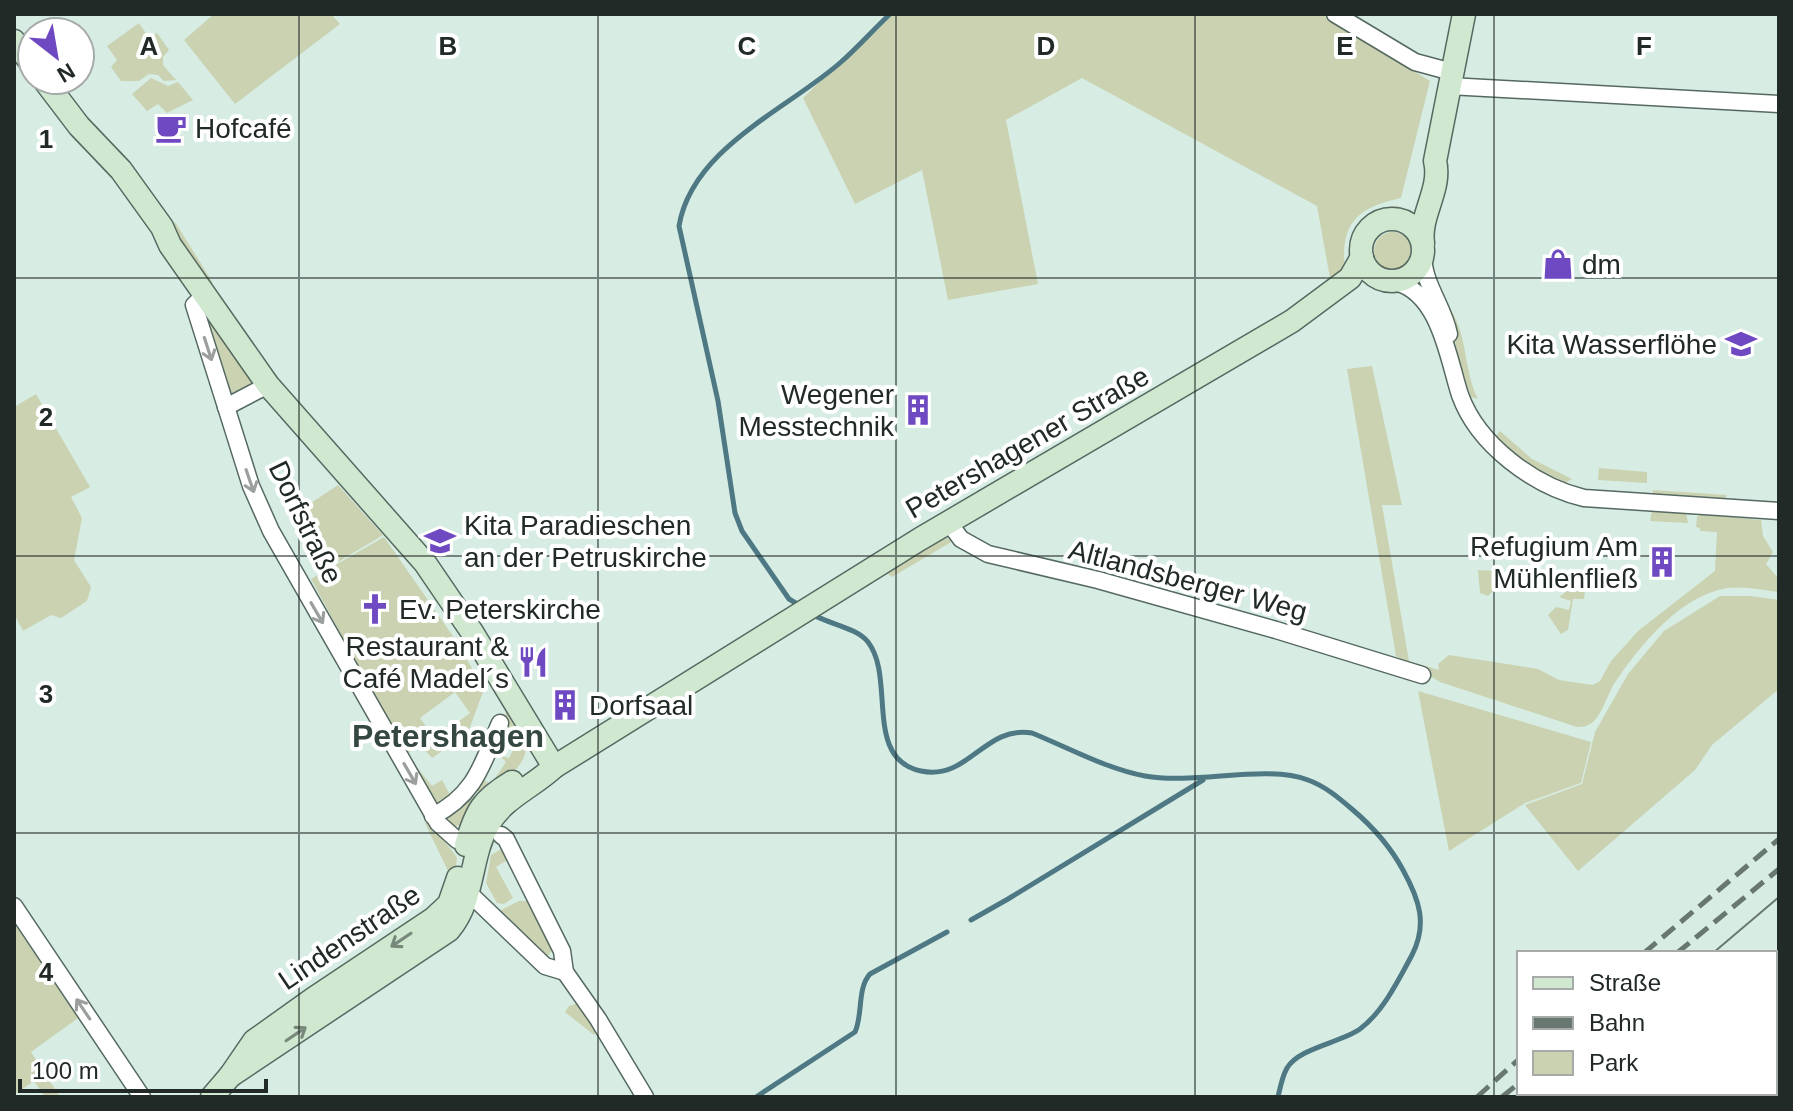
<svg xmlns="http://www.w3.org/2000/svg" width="1793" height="1111" font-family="Helvetica,sans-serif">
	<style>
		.green { fill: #cad2b1 }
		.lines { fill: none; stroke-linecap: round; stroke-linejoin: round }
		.stream { stroke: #4e7883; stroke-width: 5 }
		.street-casing { stroke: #556961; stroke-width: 19 }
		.secondary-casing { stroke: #556961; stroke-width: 25 }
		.street { stroke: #fff; stroke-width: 16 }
		.secondary { stroke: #d0e8d0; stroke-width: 22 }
		.tram { stroke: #697771; stroke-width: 2 }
		.rail { stroke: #697771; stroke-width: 5; stroke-dasharray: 16 8; stroke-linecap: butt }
		.oneway { stroke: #9b9f9d }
		.oneway2 { stroke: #78897b }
		.grid { fill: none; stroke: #212a26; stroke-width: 2; stroke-opacity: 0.55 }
		.labels { text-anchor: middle; stroke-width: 8; stroke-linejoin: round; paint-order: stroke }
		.poi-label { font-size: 28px; fill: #212a26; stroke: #fff; text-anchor: start }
		.street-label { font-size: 28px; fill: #212a26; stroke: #fff }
		.quarter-label { font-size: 32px; font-weight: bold; fill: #344740; stroke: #fff }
		.grid-label { font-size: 26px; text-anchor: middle; font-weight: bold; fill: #212a26; stroke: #fff; stroke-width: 8; stroke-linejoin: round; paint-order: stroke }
	</style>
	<rect width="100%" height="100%" fill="#d7ede4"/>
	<g class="green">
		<path d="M214 14H331L340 24 235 104 184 40Z"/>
		<path d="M890 14H1321L1430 81 1401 198C1375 204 1349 212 1345 243 1343 251 1345 260 1344 269L1330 278 1317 206 1082 78 1006 120 1038 284 948 300 922 170 855 204 803 98Z"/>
		<path d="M139 23 149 38 157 33 169 50 163 57V65L176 80 164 81 158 75 149 74 139 81H121L111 67 117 60 107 46Z"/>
		<path d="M151 78 168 86 178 82 193 100 167 113 158 104 147 111 132 94Z"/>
		<path d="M1398 206 1401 209C1384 218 1366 218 1358 239 1354 248 1357 255 1349 263 1348 231 1363 206 1398 206Z"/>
		<path d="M175 222 213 283 208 282 171 227Z"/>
		<circle cx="1393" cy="251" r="19"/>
		<path d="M1448 306C1468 331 1463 370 1478 399L1471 397 1461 372Z"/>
		<path d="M207 319 253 380 251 386 237 395 228 394 205 320Z"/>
		<path d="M1372 366 1402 505H1382L1409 661 1439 670 1438 664 1449 655 1538 669 1559 680 1593 685 1600 681 1611 661 1638 631 1715 571 1717 532 1700 531V528L1696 527 1697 517 1700 514 1761 520 1763 536 1773 552 1766 564 1779 579V592C1760 590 1737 584 1718 590 1675 602 1638 648 1614 684 1607 695 1603 712 1594 721 1589 726 1583 727 1577 727L1440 682 1396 656 1347 369Z"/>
		<path d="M36 394 90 487 71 497 82 518 74 560 91 587 87 601 61 618 51 615 23 631 14 614V407Z"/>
		<path d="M1500 431 1532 459 1572 479 1564 484 1526 464 1496 436Z"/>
		<path d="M1599 468 1647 472V483L1598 480Z"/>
		<path d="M338 485 383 535 338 562 302 509Z"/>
		<path d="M1653 490 1727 495 1724 501 1652 496Z"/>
		<path d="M1652 510 1686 513 1688 523 1650 521Z"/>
		<path d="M384 537 455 639 484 689 469 730H457L454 725 470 713 455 692 420 718 435 739 447 731 452 737 448 747 432 758 418 743 408 754 403 750 311 579Z"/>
		<path d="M946 538 953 541 892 577 888 574V571L939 539Z"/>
		<path d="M1478 570 1495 571 1493 591 1488 596 1480 593Z"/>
		<path d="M1571 588 1585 589 1584 599H1573L1568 630 1561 634 1548 615 1556 607 1569 610 1571 601 1559 597Z"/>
		<path d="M1720 596H1751L1779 600V689L1712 745 1695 770 1578 871 1525 805 1582 784 1595 732 1628 674 1664 631Z"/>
		<path d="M1418 691 1591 742 1581 783 1525 803 1449 851Z"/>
		<path d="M509 704C514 715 522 727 525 739 533 764 499 784 483 797L476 789 480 778 491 784 506 762 500 756 509 758 514 748 510 745 515 734 504 729 508 721 505 714Z"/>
		<path d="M407 755 432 786 442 780 451 797 435 805Z"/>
		<path d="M471 794 479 800 467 822 452 828 444 822Z"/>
		<path d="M428 822C437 836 449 844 457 858L456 866 448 871 425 823Z"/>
		<path d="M503 848 509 859 496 867 513 898 504 904 497 903 486 883 491 855Z"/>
		<path d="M519 901H529L553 948 549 955 545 956 499 911Z"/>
		<path d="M14 918 78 1018 31 1052 60 1097H45L34 1081 14 1095Z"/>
		<path d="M578 1003 598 1030 594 1035 565 1012 569 1006Z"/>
	</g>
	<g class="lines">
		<g class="stream">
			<path d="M799 605 789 599 742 531 735 513 718 401 679 226C692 148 788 109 841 62 858 47 873 30 890 14"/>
			<path d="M814 615C829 624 857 628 868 642 896 678 863 759 921 771 969 781 984 725 1032 733 1069 748 1107 769 1145 776 1196 785 1265 764 1308 780 1325 786 1339 798 1353 810 1373 827 1390 846 1403 870 1419 899 1428 924 1412 955 1399 979 1383 1012 1360 1029 1340 1043 1299 1048 1287 1068 1282 1077 1280 1088 1278 1097"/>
			<path d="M971 920 1008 899 1203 780"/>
			<path d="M756 1097 855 1032C863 1015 857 988 870 974L947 932"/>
		</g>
		<defs>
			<g id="street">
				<path d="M1335 14 1415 62 1452 72"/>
				<path d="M1449 86 1779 104"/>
				<path d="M1423 254C1423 284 1443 305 1449 334"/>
				<path d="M1396 282C1440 294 1448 358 1460 395 1478 445 1534 486 1584 498L1779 511"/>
				<path d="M205 295 194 305 251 486 271 531 438 823 457 840 475 845"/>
				<path d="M226 407 268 385"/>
				<path d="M949 523 961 539 988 554 1098 580 1276 630 1422 675"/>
				<path d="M433 816C476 794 482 764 500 723"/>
				<path d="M501 835 506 839 562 951 565 972 598 1019 645 1097"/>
				<path d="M461 890 468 892 545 966 565 972"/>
				<path d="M14 906 142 1097"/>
			</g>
			<g id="secondary">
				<path d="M14 41 32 64"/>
				<path d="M44 80 79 126 121 170 162 227 170 245 268 385 425 563 472 632 554 767"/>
				<circle cx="1392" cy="250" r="31"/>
				<path d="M1423 243C1419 215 1442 189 1435 161L1464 14"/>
				<path d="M466 845C476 811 482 800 512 782"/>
				<path d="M1775 967 1779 964"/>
				<path d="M230 1076 449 930C475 899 469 859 488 825 503 798 533 787 554 767L920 539 1292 321 1350 278 1362 257"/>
				<path d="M212 1097 230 1076 254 1041 313 999 433 919 449 904 458 878"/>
				<path d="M1585 1097 1590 1093"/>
			</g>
		</defs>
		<use href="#street" class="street-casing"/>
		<use href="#secondary" class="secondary-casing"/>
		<use href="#street" class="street"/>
		<use href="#secondary" class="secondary"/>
		<g class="tram">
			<path d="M1713 953 1779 897"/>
			<path d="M1552 1097 1557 1093"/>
		</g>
		<g class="rail">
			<path d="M1644 953 1779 839"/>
			<path d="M1677 953 1779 869"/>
			<path d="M1477 1097 1519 1059"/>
			<path d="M1502 1097 1519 1083"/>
		</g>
	</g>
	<defs><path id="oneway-shaft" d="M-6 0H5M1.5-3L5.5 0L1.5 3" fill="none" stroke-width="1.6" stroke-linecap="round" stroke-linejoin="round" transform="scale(2)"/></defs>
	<g class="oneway">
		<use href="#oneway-shaft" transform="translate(208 349) rotate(72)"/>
		<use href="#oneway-shaft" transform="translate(250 481) rotate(71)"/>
		<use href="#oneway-shaft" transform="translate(317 613) rotate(60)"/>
		<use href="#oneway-shaft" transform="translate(410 774) rotate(60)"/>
		<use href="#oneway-shaft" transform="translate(83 1009) rotate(-124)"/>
	</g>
	<g class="oneway2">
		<use href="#oneway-shaft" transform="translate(401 940) rotate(146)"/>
		<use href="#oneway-shaft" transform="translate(296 1034) rotate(-34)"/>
	</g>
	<path class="grid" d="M299 14V1097M598 14V1097M896 14V1097M1195 14V1097M1494 14V1097M14 278H1779M14 556H1779M14 833H1779"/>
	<defs>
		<symbol id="cafe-bare" viewBox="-9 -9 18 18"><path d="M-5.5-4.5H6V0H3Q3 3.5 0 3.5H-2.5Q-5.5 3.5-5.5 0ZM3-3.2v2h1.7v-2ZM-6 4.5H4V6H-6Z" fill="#6e49c2" stroke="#fff" stroke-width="2.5" paint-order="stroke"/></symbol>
		<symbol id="shop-bare" viewBox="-9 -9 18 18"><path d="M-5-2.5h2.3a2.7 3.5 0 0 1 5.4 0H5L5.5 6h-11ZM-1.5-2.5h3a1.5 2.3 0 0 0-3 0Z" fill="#6e49c2" stroke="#fff" stroke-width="2.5" paint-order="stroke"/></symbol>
		<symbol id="school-bare" viewBox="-9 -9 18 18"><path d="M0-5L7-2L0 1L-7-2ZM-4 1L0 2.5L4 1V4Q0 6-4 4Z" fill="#6e49c2" stroke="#fff" stroke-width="2.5" paint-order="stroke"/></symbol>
		<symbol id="building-bare" viewBox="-9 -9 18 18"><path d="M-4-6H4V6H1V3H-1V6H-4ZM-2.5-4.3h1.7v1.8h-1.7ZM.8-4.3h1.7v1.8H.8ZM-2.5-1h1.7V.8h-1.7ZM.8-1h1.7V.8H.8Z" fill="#6e49c2" stroke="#fff" stroke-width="2.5" paint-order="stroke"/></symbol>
		<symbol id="church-bare" viewBox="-9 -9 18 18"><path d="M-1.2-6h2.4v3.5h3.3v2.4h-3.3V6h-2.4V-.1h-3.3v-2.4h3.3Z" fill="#6e49c2" stroke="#fff" stroke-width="2.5" paint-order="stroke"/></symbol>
		<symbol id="restaurant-bare" viewBox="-9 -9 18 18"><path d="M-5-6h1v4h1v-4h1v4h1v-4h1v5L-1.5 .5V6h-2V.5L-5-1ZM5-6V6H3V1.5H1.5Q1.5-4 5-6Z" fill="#6e49c2" stroke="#fff" stroke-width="2.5" paint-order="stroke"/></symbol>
	</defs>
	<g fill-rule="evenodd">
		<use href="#cafe-bare" x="149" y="106" width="44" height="44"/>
		<use href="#shop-bare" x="1536" y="242" width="44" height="44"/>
		<use href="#school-bare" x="1719" y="322" width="44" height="44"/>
		<use href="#building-bare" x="896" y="388" width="44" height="44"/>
		<use href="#school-bare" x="418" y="519" width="44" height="44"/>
		<use href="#building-bare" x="1640" y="540" width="44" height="44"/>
		<use href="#church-bare" x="353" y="587" width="44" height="44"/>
		<use href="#restaurant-bare" x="511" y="640" width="44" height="44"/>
		<use href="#building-bare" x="543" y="683" width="44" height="44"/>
	</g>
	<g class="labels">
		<g class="poi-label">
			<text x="195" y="138">Hofcafé</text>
			<text x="1582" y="274">dm</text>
			<text x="1717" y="354" text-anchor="end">Kita Wasserflöhe</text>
			<text x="894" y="404" text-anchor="end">Wegener<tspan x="894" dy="32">Messtechnik</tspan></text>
			<text x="464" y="535">Kita Paradieschen<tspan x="464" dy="32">an der Petruskirche</tspan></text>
			<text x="1638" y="556" text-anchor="end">Refugium Am<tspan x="1638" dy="32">Mühlenfließ</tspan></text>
			<text x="399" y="619">Ev. Peterskirche</text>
			<text x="509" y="656" text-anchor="end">Restaurant &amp;<tspan x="509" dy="32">Café Madel´s</tspan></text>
			<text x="589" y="715">Dorfsaal</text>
		</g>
		<g class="street-label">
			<text transform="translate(1027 442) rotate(-30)" y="10">Petershagener Straße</text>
			<text transform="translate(306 522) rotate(64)" y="10">Dorfstraße</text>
			<text transform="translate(1188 580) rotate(15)" y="10">Altlandsberger Weg</text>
			<text transform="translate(349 937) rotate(-34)" y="10">Lindenstraße</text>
		</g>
		<g class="quarter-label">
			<text x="448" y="747">Petershagen</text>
		</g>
	</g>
	<g class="grid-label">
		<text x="149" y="55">A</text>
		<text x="448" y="55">B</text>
		<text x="747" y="55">C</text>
		<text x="1046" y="55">D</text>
		<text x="1345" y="55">E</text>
		<text x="1644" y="55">F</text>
		<text x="46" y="148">1</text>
		<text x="46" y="426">2</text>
		<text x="46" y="703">3</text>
		<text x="46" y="981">4</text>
	</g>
	<rect width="1793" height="1111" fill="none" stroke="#212a26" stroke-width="32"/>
	<rect x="1517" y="951" width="260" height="144" fill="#ffffff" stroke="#a6aaa8" stroke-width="2"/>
	<rect x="1533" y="977" width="40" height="12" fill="#d0e8d0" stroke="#a6aaa8" stroke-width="2"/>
	<text x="1589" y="991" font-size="24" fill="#212a26">Straße</text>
	<rect x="1533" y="1017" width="40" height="12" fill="#697771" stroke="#a6aaa8" stroke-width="2"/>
	<text x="1589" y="1031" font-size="24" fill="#212a26">Bahn</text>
	<rect x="1533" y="1051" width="40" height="24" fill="#cad2b1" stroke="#a6aaa8" stroke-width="2"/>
	<text x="1589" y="1071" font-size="24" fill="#212a26">Park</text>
	<g transform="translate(56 56) rotate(149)"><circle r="38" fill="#ffffff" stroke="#a6aaa8" stroke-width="2"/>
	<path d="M0-6L14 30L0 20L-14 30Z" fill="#6e49c2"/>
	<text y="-12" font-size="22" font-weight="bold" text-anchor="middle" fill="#212a26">N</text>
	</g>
	<path d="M20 1079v12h246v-12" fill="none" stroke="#212a26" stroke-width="4"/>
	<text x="32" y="1079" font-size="24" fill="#212a26" stroke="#ffffff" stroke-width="6" paint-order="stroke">100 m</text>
</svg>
